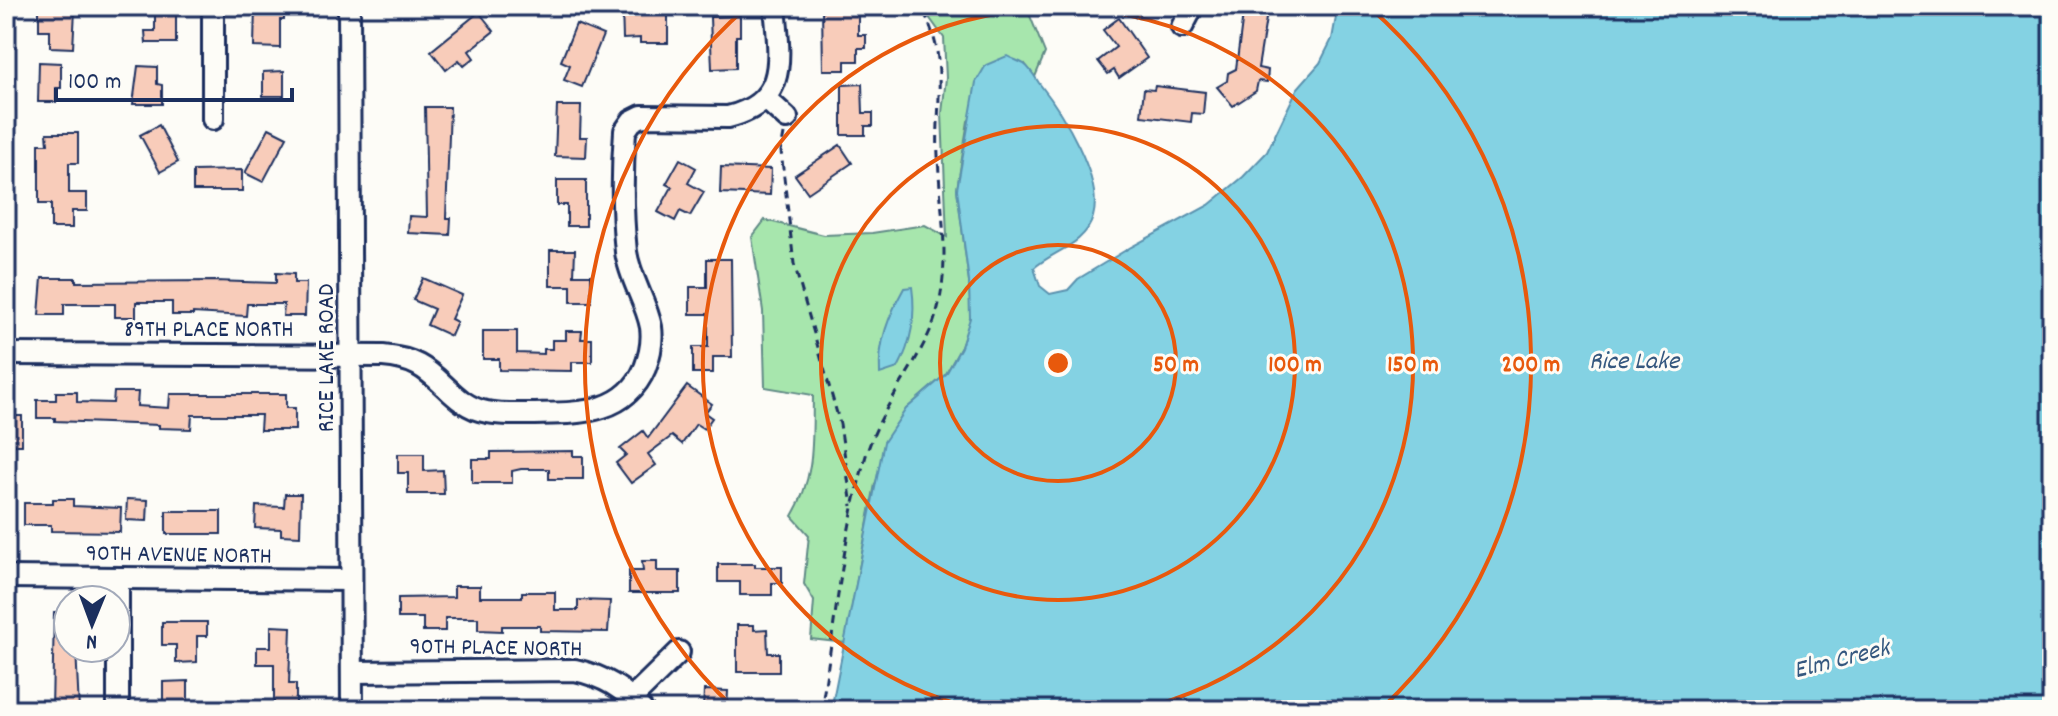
<svg xmlns="http://www.w3.org/2000/svg" width="2058" height="716" font-family="Dekko,sans-serif">
	<style>
		.green { fill: #a7e6ad; stroke: #618a86; stroke-width: 2 }
		.water { fill: #84d2e3; stroke: #5a91ae; stroke-width: 2 }
		.building { fill: #f8ccba; stroke: #1b2f5e; stroke-width: 2 }
		.lines { fill: none; stroke-linecap: round; stroke-linejoin: round }
		.minor-casing { stroke: #1b2f5e; stroke-width: 26 }
		.path { stroke: #1b2f5e; stroke-width: 3; stroke-dasharray: 8 6; stroke-linecap: butt }
		.minor { stroke: #fdfcf7; stroke-width: 20 }
		.ring { fill: none; stroke: #e8590c; stroke-width: 4 }
		.labels { text-anchor: middle; stroke-width: 6; stroke-linejoin: round; paint-order: stroke }
		.street-label { font-size: 24px; fill: #1b2f5e; stroke: #fdfcf7 }
		.water-label { font-size: 26px; font-style: italic; fill: #35587f; stroke: #fdfcf7 }
		.centre { fill: #e8590c; stroke: #fdfcf7; stroke-width: 4 }
		.ring-label { font-size: 24px; text-anchor: middle; font-weight: bold; fill: #e8590c; stroke: #fdfcf7; stroke-width: 6; stroke-linejoin: round; paint-order: stroke }
	</style>
	<rect width="100%" height="100%" fill="#fdfcf7"/>
	<filter id="ink" filterUnits="userSpaceOnUse"><feTurbulence type="fractalNoise" baseFrequency=".0125" numOctaves="2"/><feDisplacementMap in="SourceGraphic" scale="16" xChannelSelector="R" yChannelSelector="G"/><feConvolveMatrix kernelMatrix="1 2 1 2 8 2 1 2 1" color-interpolation-filters="sRGB"/></filter>
	<g filter="url(#ink)">
		<path class="green" d="M921 6H1026L1045 53 1035 77 1025 64 968 121 957 189 969 282 971 318 961 347 946 374 906 409 875 484 845 643 811 639 814 601 804 584 809 535 792 516C816 475 812 441 813 395L765 387 763 311 752 237 765 220 824 235 872 233 925 225 947 237 942 113 946 78 944 38Z"/>
		<g class="water">
			<path d="M1338 6H2052V710H831L884 442 906 409 946 374 961 347 970 318 969 282 957 189 976 82 986 65 1007 56C1012 59 1019 61 1024 64 1030 68 1035 77 1039 83 1062 112 1104 179 1093 217 1085 245 1053 251 1034 268L1040 286 1050 294 1068 290 1078 279 1131 247 1209 205 1243 177 1267 152 1297 89 1320 63 1332 39Z"/>
			<path d="M912 287C916 315 912 342 898 368L880 374C878 342 889 315 904 288Z"/>
		</g>
		<g class="building">
			<path d="M255 6H284V20H280V48L254 47Z"/>
			<path d="M622 6H668V43H640V38L623 39Z"/>
			<path d="M822 6H858V35H866V48H858V61H845V70H823Z"/>
			<path d="M1244 6H1268L1258 68 1268 70 1267 82 1258 81 1256 91 1233 106 1217 87 1227 81 1228 73 1236 69Z"/>
			<path d="M39 10H75L73 48 50 47V30H39Z"/>
			<path d="M479 12 494 31 469 51 474 58 464 66 459 60 446 70 431 51Z"/>
			<path d="M155 13H176V43H146L145 31H155Z"/>
			<path d="M740 16V36H736V68L712 69 710 17Z"/>
			<path d="M1119 18 1147 58 1119 78 1114 70 1108 74 1098 61 1116 47 1103 30Z"/>
			<path d="M576 24 603 35 582 87 564 80 570 65 561 61Z"/>
			<path d="M39 62 61 63V88H56V102H38Z"/>
			<path d="M138 66 157 67V84L162 85V104H133Z"/>
			<path d="M284 71V96H263V72Z"/>
			<path d="M862 84 863 113H873V126H865V135H842V85Z"/>
			<path d="M1155 86 1205 92 1203 114 1192 113 1191 122 1141 116 1144 89 1154 90Z"/>
			<path d="M557 106H581L580 137H587L586 157 555 156Z"/>
			<path d="M425 107H450L446 218H451L450 235 408 233 409 216 427 217Z"/>
			<path d="M159 125 178 162 160 172 140 135Z"/>
			<path d="M269 128 287 137 263 182 245 173Z"/>
			<path d="M47 133H78V163H69V193H87V211H72V228H51V204H39V144H48Z"/>
			<path d="M840 145 852 163 808 193 795 175Z"/>
			<path d="M680 159 696 168 688 183 704 192 690 216 680 211 675 221 658 212 672 187 666 184Z"/>
			<path d="M721 167 771 169 770 195 720 193Z"/>
			<path d="M242 170V191H193V171Z"/>
			<path d="M557 180H586V226H567V205H557Z"/>
			<path d="M550 250H575L574 275H591V302H571V286H550Z"/>
			<path d="M707 259H731L732 357H713V373H693V347H708V314H690V287H707Z"/>
			<path d="M276 273 294 274V283H306L305 316H283L284 304H247L246 316 193 313V315H172V302H136V317H115V304H64V315H39L42 278H76V282L215 281 276 283Z"/>
			<path d="M423 278 462 295 451 319 457 322 451 336 427 325 434 309 413 300Z"/>
			<path d="M483 331H517V353L544 354V349H552V340H566V331H582L581 339H592V362H572V371L499 370V359H483Z"/>
			<path d="M687 386 712 404 705 413 712 418 704 429 696 424 682 444 672 436 648 454 656 465 631 483 616 463 626 455 620 449 643 431 648 438Z"/>
			<path d="M56 392H77V402L113 403 114 392H138L137 406 169 408 170 394H286V408H295V430H260L261 415H192L191 429 159 428V425L55 421V418H37V400H56Z"/>
			<rect x="6" y="416" width="16" height="29"/>
			<path d="M573 451V456H583V479H549V469H521L512 471V483H472V459H491V452Z"/>
			<path d="M398 454H424V471L443 470 444 494H408V473H398Z"/>
			<path d="M285 494H301L300 536 281 535V529L255 528 256 506 284 507Z"/>
			<path d="M53 499H73V506L121 508 120 532 51 531V525H24V503H53Z"/>
			<path d="M127 499 148 500 147 521 126 520Z"/>
			<rect x="166" y="511" width="55" height="23"/>
			<path d="M642 561H657V571H680V593H629V571H643Z"/>
			<path d="M718 564H755V567H782V583H772V595H740V582H718Z"/>
			<path d="M454 586H480V597H522V592H555V610H578V600L610 601 608 632 540 631V626H502V631L478 630V618H445V631H423V618H398V598L454 597Z"/>
			<path d="M54 612H68V648H76L79 710H52Z"/>
			<path d="M162 622H207V636H197V662L176 663V645H162Z"/>
			<path d="M737 625H754V630L767 629 768 653H779V672H737Z"/>
			<path d="M271 626 291 627 289 684H296V710H274V664H257V647H271Z"/>
			<path d="M188 681V710H169V702H163V682Z"/>
			<path d="M704 690 728 691 727 710H703Z"/>
		</g>
		<g class="lines">
			<defs>
				<g id="minor">
					<path d="M213 6V119"/>
					<path d="M349 6 352 710"/>
					<path d="M1182 27 1193 6"/>
					<path d="M766 99 787 118"/>
					<path d="M6 354 383 356C395 357 407 359 418 365 443 378 456 407 487 412 503 415 519 414 535 414 578 413 625 415 645 368 650 355 653 342 651 327 646 301 630 279 626 252 622 213 622 170 625 131L632 121 642 116 728 117C790 102 779 56 775 6"/>
					<path d="M6 577 351 580"/>
					<path d="M118 578V710"/>
					<path d="M352 672 575 670C603 676 624 688 642 710"/>
					<path d="M632 698 679 652"/>
				</g>
			</defs>
			<use href="#minor" class="minor-casing"/>
			<g class="path">
				<path d="M784 134 781 151 794 264 840 424 852 506"/>
				<path d="M821 710C835 627 842 540 865 459 879 409 914 371 933 324 953 270 940 211 938 155 936 119 943 82 936 46 933 32 927 19 922 6"/>
			</g>
			<use href="#minor" class="minor"/>
		</g>
	</g>
	<g class="ring">
		<circle cx="1058" cy="363" r="118"/>
		<circle cx="1058" cy="363" r="237"/>
		<path d="M981 710A355 355 0 1 1 1135 710"/>
		<path d="M735 709A473 473 0 0 1 748 6M1368 6A473 473 0 0 1 1381 709"/>
	</g>
	<g class="labels">
		<g class="street-label">
			<text x="209" y="336">89TH PLACE NORTH</text>
			<text transform="translate(325 358) rotate(-90)" y="8">RICE LAKE ROAD</text>
			<text transform="translate(179 553) rotate(1)" y="8">90TH AVENUE NORTH</text>
			<text transform="translate(496 646) rotate(1)" y="8">90TH PLACE NORTH</text>
		</g>
		<g class="water-label">
			<text x="1634" y="368">Rice Lake</text>
			<text transform="translate(1841 657) rotate(-14)" y="9">Elm Creek</text>
		</g>
	</g>
	<circle cx="1058" cy="363" r="12" class="centre"/>
	<g class="ring-label">
		<text x="1176" y="371">50 m</text>
		<text x="1295" y="371">100 m</text>
		<text x="1413" y="371">150 m</text>
		<text x="1531" y="371">200 m</text>
	</g>
	<rect width="2058" height="716" fill="none" stroke="#fdfcf7" stroke-width="32"/>
	<rect x="16" y="16" width="2026" height="684" fill="none" stroke="#1b2f5e" stroke-width="3" filter="url(#ink)"/>
	<g transform="translate(92 624) rotate(181)"><circle r="38" fill="#fdfcf7" stroke="#a3aaba" stroke-width="2"/>
	<path d="M0-6L14 30L0 20L-14 30Z" fill="#1b2f5e"/>
	<text y="-12" font-size="22" font-weight="bold" text-anchor="middle" fill="#1b2f5e">N</text>
	</g>
	<path d="M56 88v12h236v-12" fill="none" stroke="#1b2f5e" stroke-width="4"/>
	<text x="68" y="88" font-size="24" fill="#1b2f5e" stroke="#fdfcf7" stroke-width="6" paint-order="stroke">100 m</text>
</svg>
